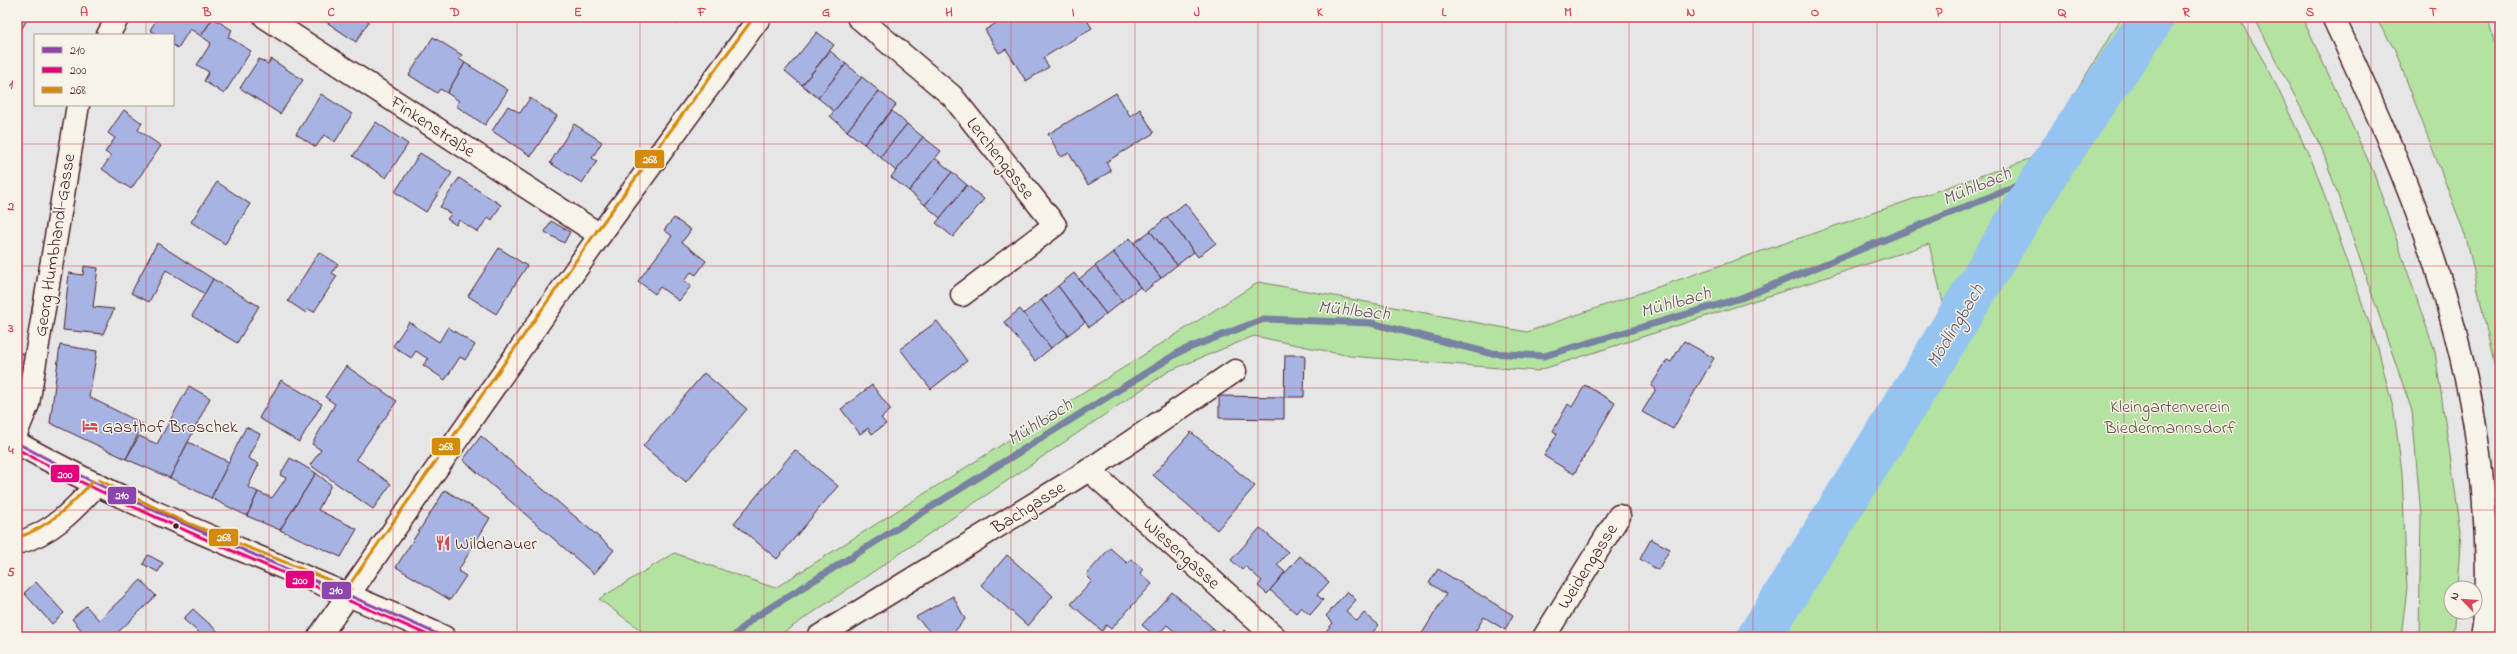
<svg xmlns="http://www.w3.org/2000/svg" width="2517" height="654" font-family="'Indie Flower',sans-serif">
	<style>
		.green { fill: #b4e2a0; stroke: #7f8066 }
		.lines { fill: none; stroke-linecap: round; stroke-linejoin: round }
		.stream { stroke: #7882a2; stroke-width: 7 }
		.river { stroke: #96c4f1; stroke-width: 44 }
		.building { fill: #a7b3e3; stroke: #4a1f2b }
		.street-casing { stroke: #4a1f2b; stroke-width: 25 }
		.secondary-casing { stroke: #4a1f2b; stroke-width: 25 }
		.primary-casing { stroke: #4a1f2b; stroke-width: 25 }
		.street { stroke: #f7f3e8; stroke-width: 22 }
		.secondary { stroke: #f7f3e8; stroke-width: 22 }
		.primary { stroke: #f7f3e8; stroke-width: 22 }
		.bus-1-casing { stroke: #f7f3e8; stroke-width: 6 }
		.bus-2-casing { stroke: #f7f3e8; stroke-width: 6 }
		.bus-3-casing { stroke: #f7f3e8; stroke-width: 6 }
		.bus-1 { stroke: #8e44ad; stroke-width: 3 }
		.bus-2 { stroke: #e5007d; stroke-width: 3 }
		.bus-3 { stroke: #d48b09; stroke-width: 3 }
		.grid { fill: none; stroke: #d1495b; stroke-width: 1; stroke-opacity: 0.55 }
		.bus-dot { fill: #4a1f2b; stroke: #f7f3e8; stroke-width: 1.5 }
		.labels { text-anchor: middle; stroke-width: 3; stroke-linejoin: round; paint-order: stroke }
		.street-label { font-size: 18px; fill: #4a1f2b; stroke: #f7f3e8 }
		.park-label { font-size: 18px; fill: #645048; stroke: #f7f3e8 }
		.poi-label { font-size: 18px; fill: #4a1f2b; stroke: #f7f3e8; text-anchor: start }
		.water-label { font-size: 19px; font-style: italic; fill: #615166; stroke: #f7f3e8 }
		.line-badge { stroke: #f7f3e8; stroke-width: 1.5 }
		.badge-label { font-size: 11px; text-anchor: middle; font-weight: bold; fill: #fff }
		.neatline { fill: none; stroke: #d1495b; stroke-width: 1.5 }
		.grid-label { font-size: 13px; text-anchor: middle; font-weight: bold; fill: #d1495b }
	</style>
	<rect width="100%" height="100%" fill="#e7e6e7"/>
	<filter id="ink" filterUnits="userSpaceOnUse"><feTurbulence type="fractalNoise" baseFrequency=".025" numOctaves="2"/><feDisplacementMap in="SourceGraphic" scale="8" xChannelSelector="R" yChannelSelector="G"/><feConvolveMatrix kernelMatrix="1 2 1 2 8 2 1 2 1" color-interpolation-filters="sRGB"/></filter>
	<g filter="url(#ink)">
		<g class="green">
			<path d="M2122 17H2238L2271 74 2314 166 2378 348 2394 412 2402 472 2407 588 2401 637H1742L1945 311 1929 244 1537 371 1350 356 1254 336 1169 371 777 637H650L599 599 674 553 775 588 1259 282 1527 332 2035 157Z"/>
			<path d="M2254 17H2302L2373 171 2435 352 2461 531 2457 588H2451V612H2455L2453 637H2419L2421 516 2412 411 2322 149Z"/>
			<path d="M2375 17H2488L2500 68V391L2467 240 2395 50Z"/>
		</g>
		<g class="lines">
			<path class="stream" d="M733 637 752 619 1181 351 1264 319 1371 323 1489 353 1544 356 1741 298 2019 185 2049 169"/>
			<path class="river" d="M1759 637 1927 370 2049 169 2153 17"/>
		</g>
		<g class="building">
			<path d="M17 17H29L17 36Z"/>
			<path d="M158 17H211L213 18 201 36 190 29 178 48 173 45V35H158L150 30Z"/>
			<path d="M319 17H363L369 21 356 42Z"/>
			<path d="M668 17H683L678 24Z"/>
			<path d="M1006 17H1085L1092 28 1043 58 1049 67 1026 81 1006 49 999 53 985 30Z"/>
			<path d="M213 18 232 30 228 37 251 51 224 94 204 81 209 72 197 65 211 43 201 36Z"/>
			<path d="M817 32 834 45 802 85 785 71Z"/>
			<path d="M433 37 462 55 459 59 465 63 447 93 440 89 437 93 409 75Z"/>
			<path d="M830 51 846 64 818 98 802 85Z"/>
			<path d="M259 59 268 64 271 59 303 80 280 114 240 88Z"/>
			<path d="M465 63 508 90 485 125 456 106 459 101 447 93Z"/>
			<path d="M846 64 862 77 834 111 818 98Z"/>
			<path d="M862 77 879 91 847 131 830 116Z"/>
			<path d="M879 91 896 105 864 144 847 131Z"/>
			<path d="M1116 93 1130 116 1140 109 1154 133 1106 162 1111 171 1088 185 1069 153 1061 157 1048 134Z"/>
			<path d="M321 94 352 114 335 142 324 135 316 147 296 134Z"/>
			<path d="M530 98 557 116 531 156 492 131 508 106 520 113Z"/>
			<path d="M124 110 142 123 138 130 161 146 131 189 102 169 111 156 105 152 115 138 108 133Z"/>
			<path d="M892 111 907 124 880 157 864 144Z"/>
			<path d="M376 122 408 144 386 178 353 156Z"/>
			<path d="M574 124 602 142 592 158 597 161 582 183 550 163Z"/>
			<path d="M907 124 923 137 896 171 880 157Z"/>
			<path d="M923 137 941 151 909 191 891 177Z"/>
			<path d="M17 153 23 156 17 166Z"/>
			<path d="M420 153 452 173 426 212 395 192Z"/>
			<path d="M935 158 952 172 925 205 909 191Z"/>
			<path d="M952 172 967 185 940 218 925 205Z"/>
			<path d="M459 178 501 205 492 220 488 217 478 232 459 220 456 225 447 219 451 214 440 207Z"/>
			<path d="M217 182 250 204 225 244 191 222Z"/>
			<path d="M967 185 984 199 953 237 936 223Z"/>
			<path d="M1185 203 1216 243 1198 257 1167 217Z"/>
			<path d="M1167 217 1194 252 1177 265 1150 231Z"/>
			<path d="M674 218 691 230 682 242 706 261 696 275 691 272 684 281 691 286 679 301 660 287 655 294 638 281 672 236 664 230Z"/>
			<path d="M551 221 570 232 564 243 545 232Z"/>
			<path d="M1150 231 1177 265 1161 278 1134 243Z"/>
			<path d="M1130 238 1161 278 1144 292 1113 252Z"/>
			<path d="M157 243 213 279 205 294 166 270 149 302 131 293Z"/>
			<path d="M499 248 527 266 496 314 468 296Z"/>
			<path d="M319 252 338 264 332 273 337 276 314 312 308 309 306 313 288 301Z"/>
			<path d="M1113 252 1140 287 1122 301 1095 266Z"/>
			<path d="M84 266 98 268 93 307 114 309 103 334 63 330 69 273 83 275Z"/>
			<path d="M1095 266 1122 301 1106 314 1079 279Z"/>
			<path d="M1074 273 1106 314 1089 327 1058 286Z"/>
			<path d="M213 279 259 306 237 343 192 316Z"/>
			<path d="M1058 286 1085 322 1068 335 1041 300Z"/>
			<path d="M1041 300 1068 335 1051 348 1023 314Z"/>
			<path d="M1020 309 1051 348 1035 361 1004 322Z"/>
			<path d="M937 321 967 361 931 389 900 349Z"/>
			<path d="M409 322 439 342 448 327 475 345 465 360 460 357 445 380 423 365 428 359 416 351 411 358 393 346Z"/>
			<path d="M1684 341 1714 358 1673 429 1642 412 1656 389 1651 386 1667 360 1671 362Z"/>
			<path d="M60 345 97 351 89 397 143 424 126 459 50 423Z"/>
			<path d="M17 350 28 357 17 375Z"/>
			<path d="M1285 355H1305L1304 397H1284Z"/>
			<path d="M346 366 397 401 356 459 391 484 373 509 310 465 321 450 312 444 335 404 325 397Z"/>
			<path d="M704 373 747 409 686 482 643 446Z"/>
			<path d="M281 380 322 404 299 442 259 418Z"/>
			<path d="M872 385 891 410 881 418 886 424 872 434 868 428 860 434 841 409Z"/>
			<path d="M1585 385 1615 403 1574 474 1544 456 1557 434 1553 431 1568 404 1572 407Z"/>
			<path d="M189 386 210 398 170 478 126 459 139 436 157 444Z"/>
			<path d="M1219 396 1284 397V419L1219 418Z"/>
			<path d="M246 427 260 434 248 458 259 464 248 487 258 492 247 516 211 498Z"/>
			<path d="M1191 432 1255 486 1217 530 1153 475Z"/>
			<path d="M481 436 614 550 594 574 463 460Z"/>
			<path d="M188 442 229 462 211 498 170 478Z"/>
			<path d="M795 450 838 486 777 559 734 523Z"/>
			<path d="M290 458 316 473 280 530 247 516 258 492 272 498 286 478 280 475Z"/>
			<path d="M316 473 331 485 318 510 357 529 341 557 280 530Z"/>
			<path d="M445 490 490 518 458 571 466 576 450 600 396 567Z"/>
			<path d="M1260 528 1288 552 1277 565 1285 572 1267 594 1258 586 1262 581 1245 566 1242 570 1231 560Z"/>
			<path d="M1651 539 1670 549 1658 570 1640 559Z"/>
			<path d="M1110 548 1127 563 1131 559 1143 569 1140 573 1152 584 1111 629 1106 625 1102 631 1071 604 1092 581 1086 575Z"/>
			<path d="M148 555 163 563 158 572 143 564Z"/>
			<path d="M1007 555 1053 596 1028 626 981 585Z"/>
			<path d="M1300 556 1329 582 1317 595 1323 600 1310 615 1301 607 1296 613 1270 590Z"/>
			<path d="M1438 569 1513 615 1505 630 1484 617 1472 637H1420L1446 594 1429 583Z"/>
			<path d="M141 580 156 596 113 637H80L84 633 72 619 86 606 99 620Z"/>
			<path d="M36 582 64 613 52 624 24 593Z"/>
			<path d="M1347 591 1356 600 1346 611 1357 621 1364 613 1379 625 1372 633 1376 637H1321L1333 623 1326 616Z"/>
			<path d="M1172 592 1213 628 1204 637H1181L1167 625 1156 637 1142 625Z"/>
			<path d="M953 596 965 619 950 637H935L916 617Z"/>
			<path d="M193 609 224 637H204L183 619Z"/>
			<path d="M17 628 25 637H17Z"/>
			<path d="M1213 628 1219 633 1222 629 1230 637H1204Z"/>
			<path d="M882 632 888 637H878Z"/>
		</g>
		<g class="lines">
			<defs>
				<g id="street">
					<path d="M265 17 600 235"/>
					<path d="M858 17 952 96 1055 225 962 295"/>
					<path d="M108 35 118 17"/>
					<path d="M17 431 28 404 78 105"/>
					<path d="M17 443C154 520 302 572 444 637"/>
					<path d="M1089 470 1275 637"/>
					<path d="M17 543C51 534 74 510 97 484"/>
					<path d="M818 637 1089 470 1235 371"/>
					<path d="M1544 637 1619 516"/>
				</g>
				<path id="secondary" d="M319 637 600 235 760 17"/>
				<path id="primary" d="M2333 17C2409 179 2476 339 2485 520 2487 559 2489 599 2482 637"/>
			</defs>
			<use href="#street" class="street-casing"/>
			<use href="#secondary" class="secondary-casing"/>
			<use href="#primary" class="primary-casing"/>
			<use href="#street" class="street"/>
			<use href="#secondary" class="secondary"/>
			<use href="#primary" class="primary"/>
			<defs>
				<path id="bus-1" d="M17 443C155 517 301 573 444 637"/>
				<path id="bus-2" d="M17 449C151 521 293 575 432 637"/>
				<g id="bus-3">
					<path d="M99 480 178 519 351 589"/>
					<path d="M17 538C49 527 71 505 93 481"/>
					<path d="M345 591 596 232 754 17"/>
				</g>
			</defs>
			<use href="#bus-1" class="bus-1-casing"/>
			<use href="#bus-2" class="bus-2-casing"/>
			<use href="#bus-3" class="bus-3-casing"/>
			<use href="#bus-1" class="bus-1"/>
			<use href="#bus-2" class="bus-2"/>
			<use href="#bus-3" class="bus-3"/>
		</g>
	</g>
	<path class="grid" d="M146 17V35M269 17V637M393 17V637M517 17V637M640 17V637M764 17V637M888 17V637M1011 17V637M1135 17V637M1258 17V637M1382 17V637M1506 17V637M1629 17V637M1753 17V637M1877 17V637M2000 17V637M2124 17V637M2248 17V637M2371 17V637M146 105V637M17 144H2500M17 266H2500M17 388H2500M17 510H2500"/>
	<defs>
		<symbol id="hotel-bare" viewBox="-9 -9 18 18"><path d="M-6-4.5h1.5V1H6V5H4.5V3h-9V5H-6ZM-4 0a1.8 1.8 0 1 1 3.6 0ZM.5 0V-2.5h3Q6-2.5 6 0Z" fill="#d1495b" stroke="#f7f3e8" stroke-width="2.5" paint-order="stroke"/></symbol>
		<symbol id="restaurant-bare" viewBox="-9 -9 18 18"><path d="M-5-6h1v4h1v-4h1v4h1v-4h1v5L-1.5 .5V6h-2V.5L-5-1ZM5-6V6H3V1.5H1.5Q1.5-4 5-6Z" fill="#d1495b" stroke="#f7f3e8" stroke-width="2.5" paint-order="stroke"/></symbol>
	</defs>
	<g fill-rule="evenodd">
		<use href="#hotel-bare" x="79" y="415" width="22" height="22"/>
		<use href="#restaurant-bare" x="432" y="532" width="22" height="22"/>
	</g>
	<circle class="bus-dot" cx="176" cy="526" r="3.5"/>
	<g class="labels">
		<g class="street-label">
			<text transform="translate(433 126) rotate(33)" y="6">Finkenstraße</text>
			<text transform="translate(1001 158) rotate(52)" y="6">Lerchengasse</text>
			<text transform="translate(54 245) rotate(-81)" y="6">Georg Humbhandl-Gasse</text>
			<text transform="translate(1028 507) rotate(-32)" y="6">Bachgasse</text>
			<text transform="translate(1182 553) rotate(42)" y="6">Wiesengasse</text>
			<text transform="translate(1587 566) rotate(-58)" y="6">Weidengasse</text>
		</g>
		<g class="park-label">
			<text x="2170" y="412">Kleingartenverein<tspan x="2170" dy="21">Biedermannsdorf</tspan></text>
		</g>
		<g class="poi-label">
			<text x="102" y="432">Gasthof Broschek</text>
			<text x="455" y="549">Wildenauer</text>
		</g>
		<g class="water-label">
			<text transform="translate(1976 185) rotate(-23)" y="7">Mühlbach</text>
			<text transform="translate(1675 301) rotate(-16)" y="7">Mühlbach</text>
			<text transform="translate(1354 309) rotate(6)" y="7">Mühlbach</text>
			<text transform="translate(1954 325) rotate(-59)" y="7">Mödlingbach</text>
			<text transform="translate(1039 421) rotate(-32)" y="7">Mühlbach</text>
		</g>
	</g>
	<g class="line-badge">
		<rect x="634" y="149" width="31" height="20" rx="4" fill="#d48b09"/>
		<rect x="431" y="437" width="30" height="19" rx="4" fill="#d48b09"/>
		<rect x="50" y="464" width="30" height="19" rx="4" fill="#e5007d"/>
		<rect x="107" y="486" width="30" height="19" rx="4" fill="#8e44ad"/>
		<rect x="208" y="528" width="31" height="19" rx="4" fill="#d48b09"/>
		<rect x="285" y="570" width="30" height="19" rx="4" fill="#e5007d"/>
		<rect x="321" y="581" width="31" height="19" rx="4" fill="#8e44ad"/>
	</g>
	<g class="badge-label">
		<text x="650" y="163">268</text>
		<text x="446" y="450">268</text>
		<text x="65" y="478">200</text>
		<text x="122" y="499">210</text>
		<text x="224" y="541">268</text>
		<text x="300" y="584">200</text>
		<text x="336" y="594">210</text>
	</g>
	<rect width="2517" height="654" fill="none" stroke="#f7f3e8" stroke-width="44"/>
	<rect x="34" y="34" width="140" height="72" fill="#f7f3e8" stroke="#b29e9c"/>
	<rect x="42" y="47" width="20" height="6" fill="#8e44ad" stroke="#b29e9c"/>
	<text x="70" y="54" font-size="12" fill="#4a1f2b">210</text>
	<rect x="42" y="67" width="20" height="6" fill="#e5007d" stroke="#b29e9c"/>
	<text x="70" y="74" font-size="12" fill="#4a1f2b">200</text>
	<rect x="42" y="87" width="20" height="6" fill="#d48b09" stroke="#b29e9c"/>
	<text x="70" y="94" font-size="12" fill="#4a1f2b">268</text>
	<g transform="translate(2463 600) rotate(295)"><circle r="19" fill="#f7f3e8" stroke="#b29e9c"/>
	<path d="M0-3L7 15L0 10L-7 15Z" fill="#d1495b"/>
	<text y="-6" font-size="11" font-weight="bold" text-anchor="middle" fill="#4a1f2b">N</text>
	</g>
	<rect x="22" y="22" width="2473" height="610" class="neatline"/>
	<g class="grid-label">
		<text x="84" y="16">A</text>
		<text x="207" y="16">B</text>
		<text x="331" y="16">C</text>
		<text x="455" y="16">D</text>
		<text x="578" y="16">E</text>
		<text x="702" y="16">F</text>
		<text x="826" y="16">G</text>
		<text x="949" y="16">H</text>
		<text x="1073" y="16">I</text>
		<text x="1197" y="16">J</text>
		<text x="1320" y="16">K</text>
		<text x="1444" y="16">L</text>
		<text x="1568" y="16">M</text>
		<text x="1691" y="16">N</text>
		<text x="1815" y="16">O</text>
		<text x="1939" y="16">P</text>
		<text x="2062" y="16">Q</text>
		<text x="2186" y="16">R</text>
		<text x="2310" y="16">S</text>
		<text x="2433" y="16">T</text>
		<text x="11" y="88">1</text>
		<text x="11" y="210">2</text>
		<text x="11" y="332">3</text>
		<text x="11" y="454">4</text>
		<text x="11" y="576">5</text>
	</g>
</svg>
